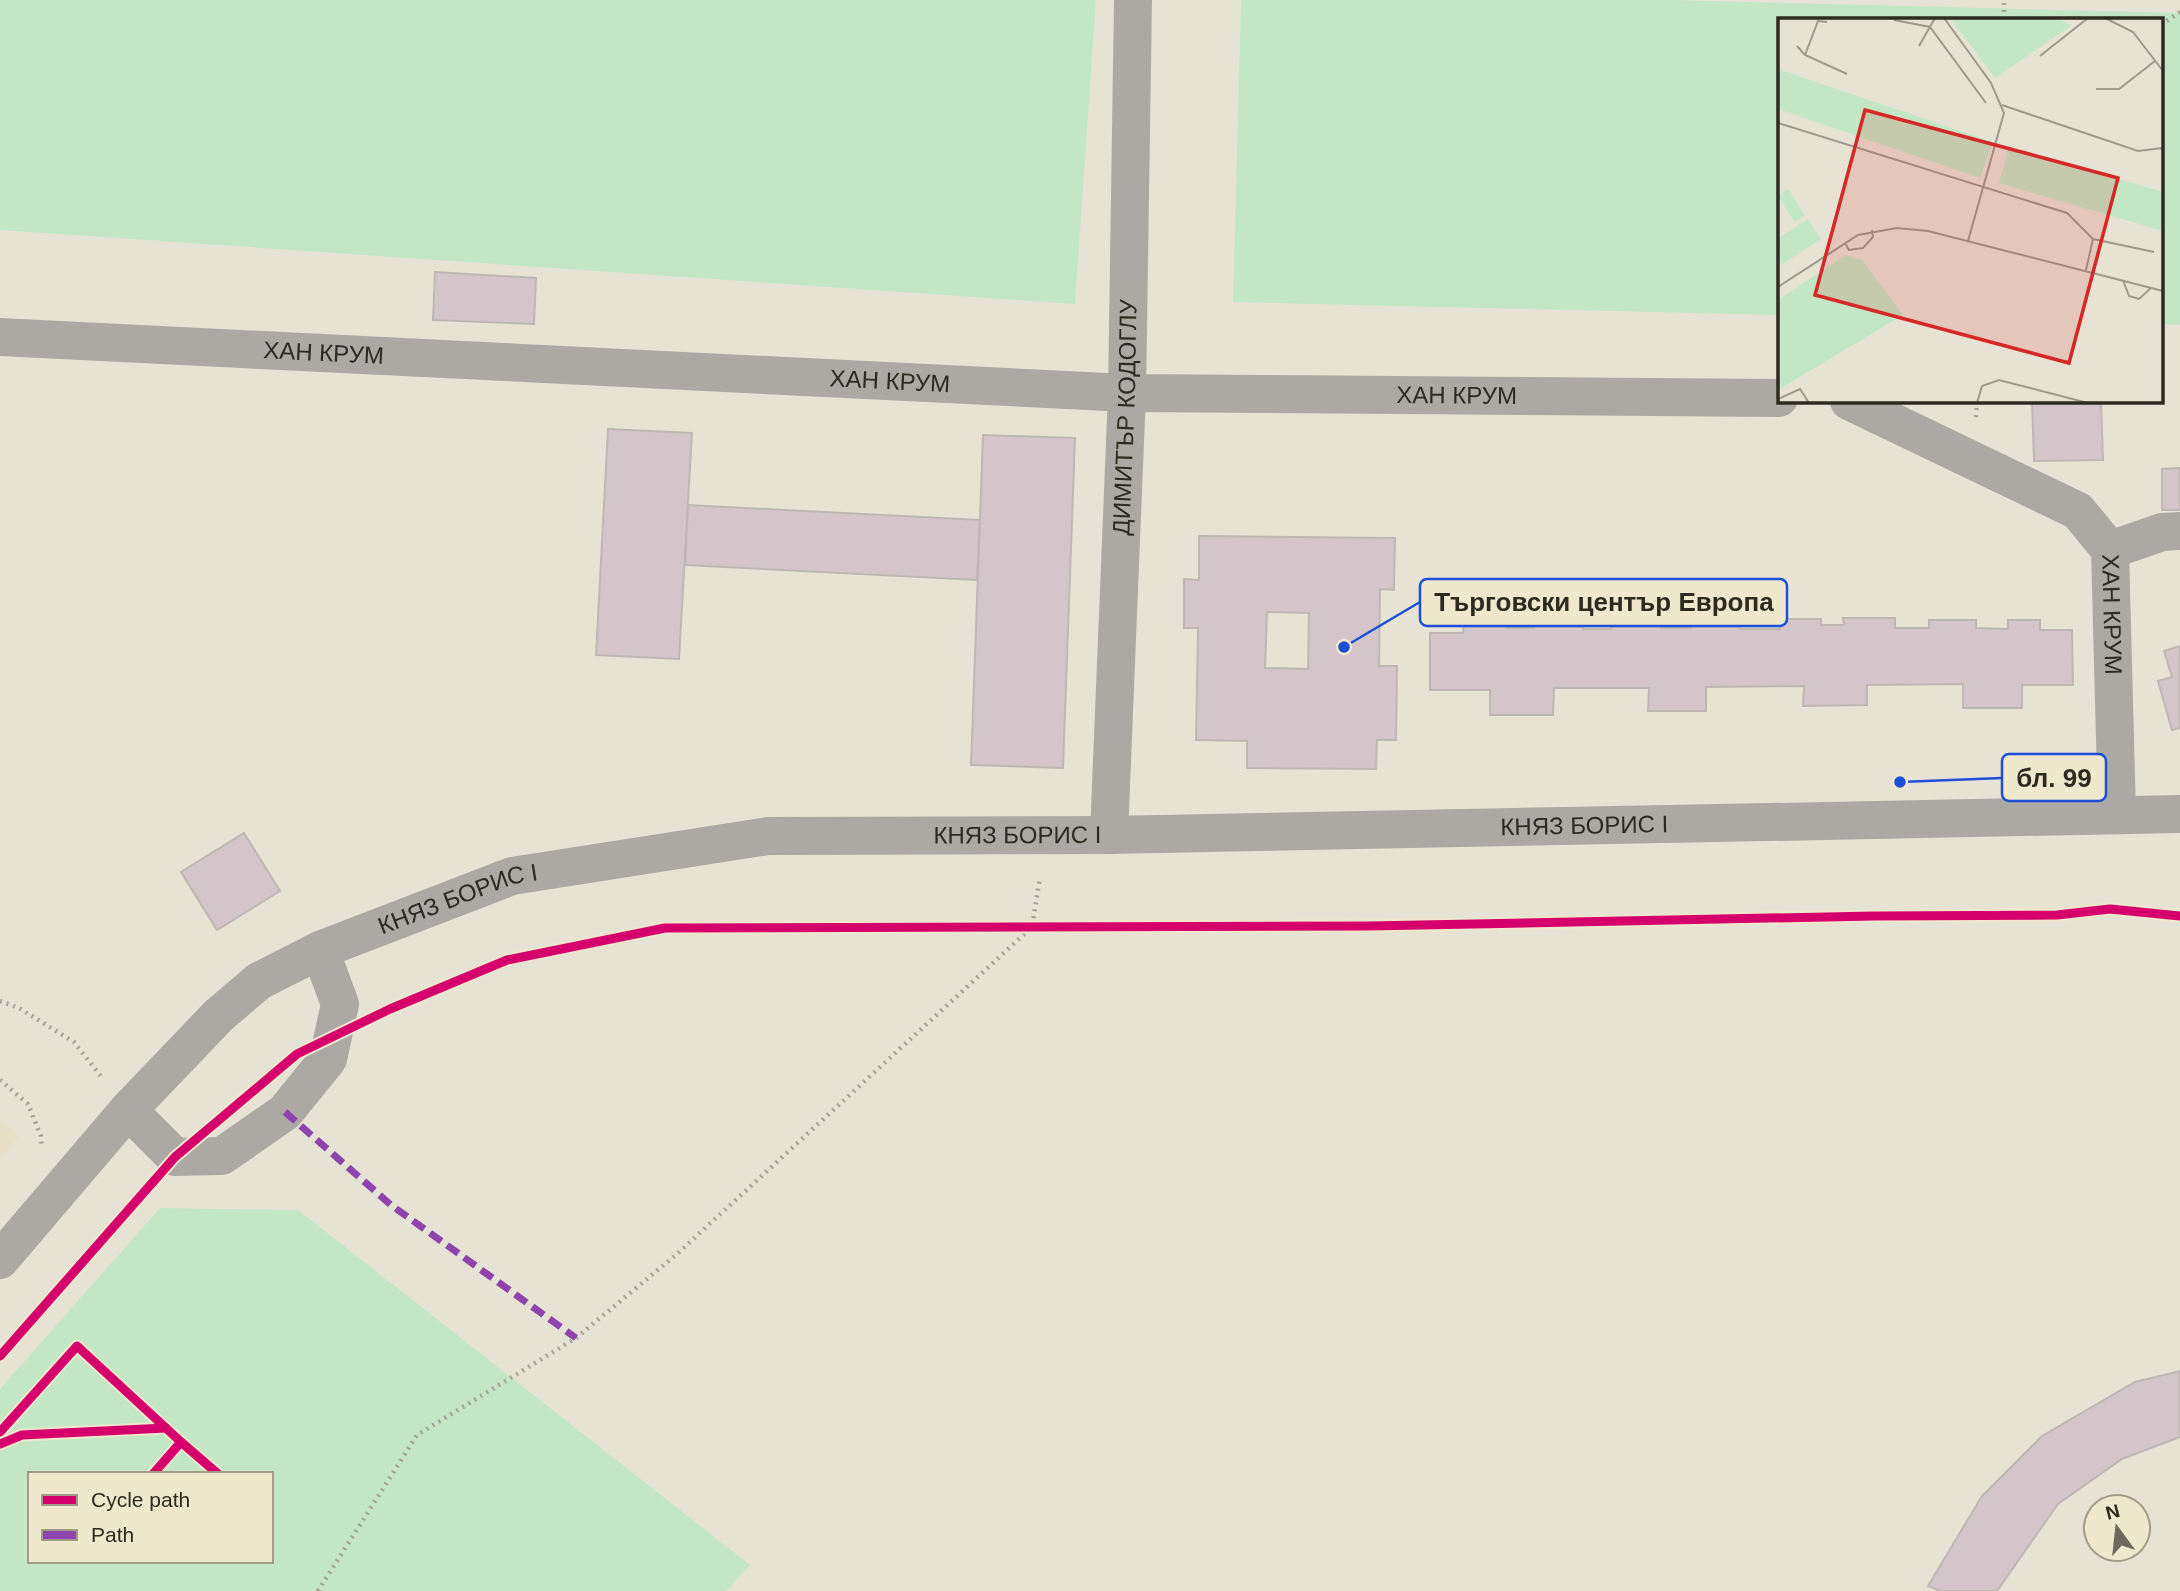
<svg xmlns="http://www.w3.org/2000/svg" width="2180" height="1591" font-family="Arial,sans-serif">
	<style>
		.built { fill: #e7e0c6 }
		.green { fill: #c3e7c5; fill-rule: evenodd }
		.building { fill: #d3c5c9; stroke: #beb8b5; stroke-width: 2; fill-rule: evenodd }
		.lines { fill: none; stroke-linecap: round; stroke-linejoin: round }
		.path { stroke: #a4a29b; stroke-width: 4.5; stroke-dasharray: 2 5; stroke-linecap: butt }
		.minor { stroke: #aca9a4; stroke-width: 38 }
		.quiet { stroke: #8e44ad; stroke-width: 7; stroke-dasharray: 14 7; stroke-linecap: butt }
		.cycleway-casing { stroke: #efe8cc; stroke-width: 13 }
		.cycleway { stroke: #d6006c; stroke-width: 9 }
		.labels { text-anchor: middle; stroke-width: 7; stroke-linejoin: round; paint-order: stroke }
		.street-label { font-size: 24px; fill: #2d2a1f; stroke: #efe8cc }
		.inset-road { fill: none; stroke: #9d998c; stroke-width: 2 }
		.view { fill: #d62828; fill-opacity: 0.15; stroke: #d62828; stroke-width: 3.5 }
		.inset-edge { fill: none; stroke: #2d2a1f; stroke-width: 3.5 }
		.leader { fill: none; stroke: #1d4ed8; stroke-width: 2.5 }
		.callout-dot { fill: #1d4ed8; stroke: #efe8cc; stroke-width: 2.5 }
		.callout { fill: #efe8cc; stroke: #1d4ed8; stroke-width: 2.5 }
		.callout-label { font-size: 26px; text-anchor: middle; font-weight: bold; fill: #2d2a1f }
	</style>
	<rect width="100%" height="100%" fill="#e7e3d4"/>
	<path class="built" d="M0 1120 19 1137 0 1159Z"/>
	<g class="green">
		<path d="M0 0H1096L1075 304 0 230Z"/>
		<path d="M1241 0H1671L2180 13V325L2161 324V19H1779V315L1233 302Z"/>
		<path d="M160 1208 298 1210 750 1565 726 1591H0V1389ZM30 1474H271V1561H30Z"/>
	</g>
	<g class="building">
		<path d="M435 272 536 278 534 324 433 320Z"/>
		<path d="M2032 401H2101L2103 460 2034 461Z"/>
		<path d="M608 429 692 433 679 659 596 655Z"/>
		<path d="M983 435 1075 438 1063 768 971 765Z"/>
		<path d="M2180 468V510H2162V469Z"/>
		<path d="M688 505 980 520 977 580 685 565Z"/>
		<path d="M1199 536 1395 538 1394 590 1380 589 1379 666H1397L1396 740H1377L1376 769 1247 768V741L1196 740 1198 628H1184V579L1199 580ZM1267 612 1309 613 1308 669 1265 668Z"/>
		<path d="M1691 618H1740V629H1780L1779 619H1821V625H1844L1843 618H1895V628H1929V620H1976V628L2008 629V620H2040V630H2072L2073 685H2022V708H1963V684L1867 685V705L1803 706 1804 686 1706 687V711H1648L1649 688H1554L1553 715H1490V690H1430V633H1463L1464 620H1507V628H1534V621H1583V629H1611V621L1661 620V628H1691Z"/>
		<path d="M2180 646V728L2172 730 2158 681 2172 677 2164 651Z"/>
		<path d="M244 833 280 891 217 930 181 872Z"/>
		<path d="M2180 1371V1437L2122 1459 2058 1504 1997 1591H1940L1928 1586 1982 1496 2042 1436 2135 1382Z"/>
	</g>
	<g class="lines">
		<g class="path">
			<path d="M2004 19V0"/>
			<path d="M2161 25 2180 12"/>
			<path d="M1976 417 1977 401"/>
			<path d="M0 1001 19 1008 74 1042 103 1079"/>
			<path d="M0 1080 28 1104 41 1136 42 1148"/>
			<path d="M318 1591 417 1435 576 1338 677 1254 1032 927 1040 877"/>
		</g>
		<g class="minor">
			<path id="s1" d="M0 337 1127 393 1779 398"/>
			<path id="s2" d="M1849 401 2078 511 2110 550 2117 815"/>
			<path d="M2110 550 2162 532 2180 531"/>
			<path id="s3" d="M1109 835 1127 393 1133 0"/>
			<path d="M128 1110 175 1157 222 1156 285 1112 328 1059 340 1004 320 950"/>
			<path id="s4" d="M0 1260 128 1110 218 1016 259 981 320 950 512 876 768 836 1109 835 2180 814"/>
		</g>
		<path class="quiet" d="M285 1112 391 1205 576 1338"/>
		<defs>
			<g id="cycleway">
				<path d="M0 1356 175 1157 297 1054 390 1009 507 960 665 928 1368 926 1874 916 2057 915 2110 909 2180 916"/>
				<path d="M0 1432 77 1346 181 1442"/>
				<path d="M0 1444 22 1435 166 1428"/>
				<path d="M153 1474 181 1442 218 1474"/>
			</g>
		</defs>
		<use href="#cycleway" class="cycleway-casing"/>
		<use href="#cycleway" class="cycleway"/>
	</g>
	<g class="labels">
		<g class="street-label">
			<text dy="8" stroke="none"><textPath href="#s1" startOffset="324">ХАН КРУМ</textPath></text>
			<text dy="8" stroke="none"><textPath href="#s1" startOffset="891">ХАН КРУМ</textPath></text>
			<text dy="8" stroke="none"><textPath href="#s1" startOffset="1458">ХАН КРУМ</textPath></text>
			<text dy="8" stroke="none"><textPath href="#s3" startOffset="418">ДИМИТЪР КОДОГЛУ</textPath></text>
			<text dy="8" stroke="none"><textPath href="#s2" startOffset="369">ХАН КРУМ</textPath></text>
			<text dy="8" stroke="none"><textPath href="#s4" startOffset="1731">КНЯЗ БОРИС I</textPath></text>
			<text dy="8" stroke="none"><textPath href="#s4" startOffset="1164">КНЯЗ БОРИС I</textPath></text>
			<text dy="8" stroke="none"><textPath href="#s4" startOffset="597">КНЯЗ БОРИС I</textPath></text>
		</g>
	</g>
	<g transform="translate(1778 18)">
		<rect width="385" height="385" fill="#e7e3d4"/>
		<path d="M172 0H281L293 8 217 60ZM0 51 215 124 202 160 0 91ZM231 129 385 174V213L221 165ZM10 171 27 197 17 204 0 178ZM30 201 43 221 3 247 0 220ZM68 237 84 242 125 297 0 372V282Z" fill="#c3e7c5"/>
		<path class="inset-road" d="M166 0 213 65 226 95 190 223M327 0 355 14 385 53M116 2 152 9 208 85M19 28 27 37 69 56M141 28 157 0M27 37 40 3 49 4M262 38 310 0M318 71H341L377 43M224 87 360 133 385 130M0 105 289 195 315 221 308 252M315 221 376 234M67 225 71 232 85 230 95 219 94 212M345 262 351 278 361 281 373 270M0 269 80 217 119 210 150 213 385 273M0 381 22 371 31 385M199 385 204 368 221 362 310 385"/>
		<path class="view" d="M87 92 340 160 291 345 37 277Z"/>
		<rect width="385" height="385" class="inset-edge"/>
	</g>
	<path class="leader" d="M1344 647L1420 602M1900 782L2002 778"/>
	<g class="callout-dot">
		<circle cx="1344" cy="647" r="7"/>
		<circle cx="1900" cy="782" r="7"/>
	</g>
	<g class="callout">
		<rect x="1420" y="579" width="367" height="47" rx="7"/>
		<rect x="2002" y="754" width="104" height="47" rx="7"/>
	</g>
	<g class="callout-label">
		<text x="1604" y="611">Търговски център Европа</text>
		<text x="2054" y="787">бл. 99</text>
	</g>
	<rect x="28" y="1472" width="245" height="91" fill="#efe8cc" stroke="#a19c87" stroke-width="2"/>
	<rect x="42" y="1495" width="35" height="10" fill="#d6006c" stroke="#a19c87" stroke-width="2"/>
	<text x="91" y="1507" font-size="21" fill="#2d2a1f">Cycle path</text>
	<rect x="42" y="1530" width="35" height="10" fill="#8e44ad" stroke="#a19c87" stroke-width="2"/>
	<text x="91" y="1542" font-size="21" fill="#2d2a1f">Path</text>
	<g transform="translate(2117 1528) rotate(345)"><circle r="33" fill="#efe8cc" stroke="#a19c87" stroke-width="2"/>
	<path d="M0-5L12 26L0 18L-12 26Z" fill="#6e6b5e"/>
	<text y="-10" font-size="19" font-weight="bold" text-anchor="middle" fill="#2d2a1f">N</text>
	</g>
</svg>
